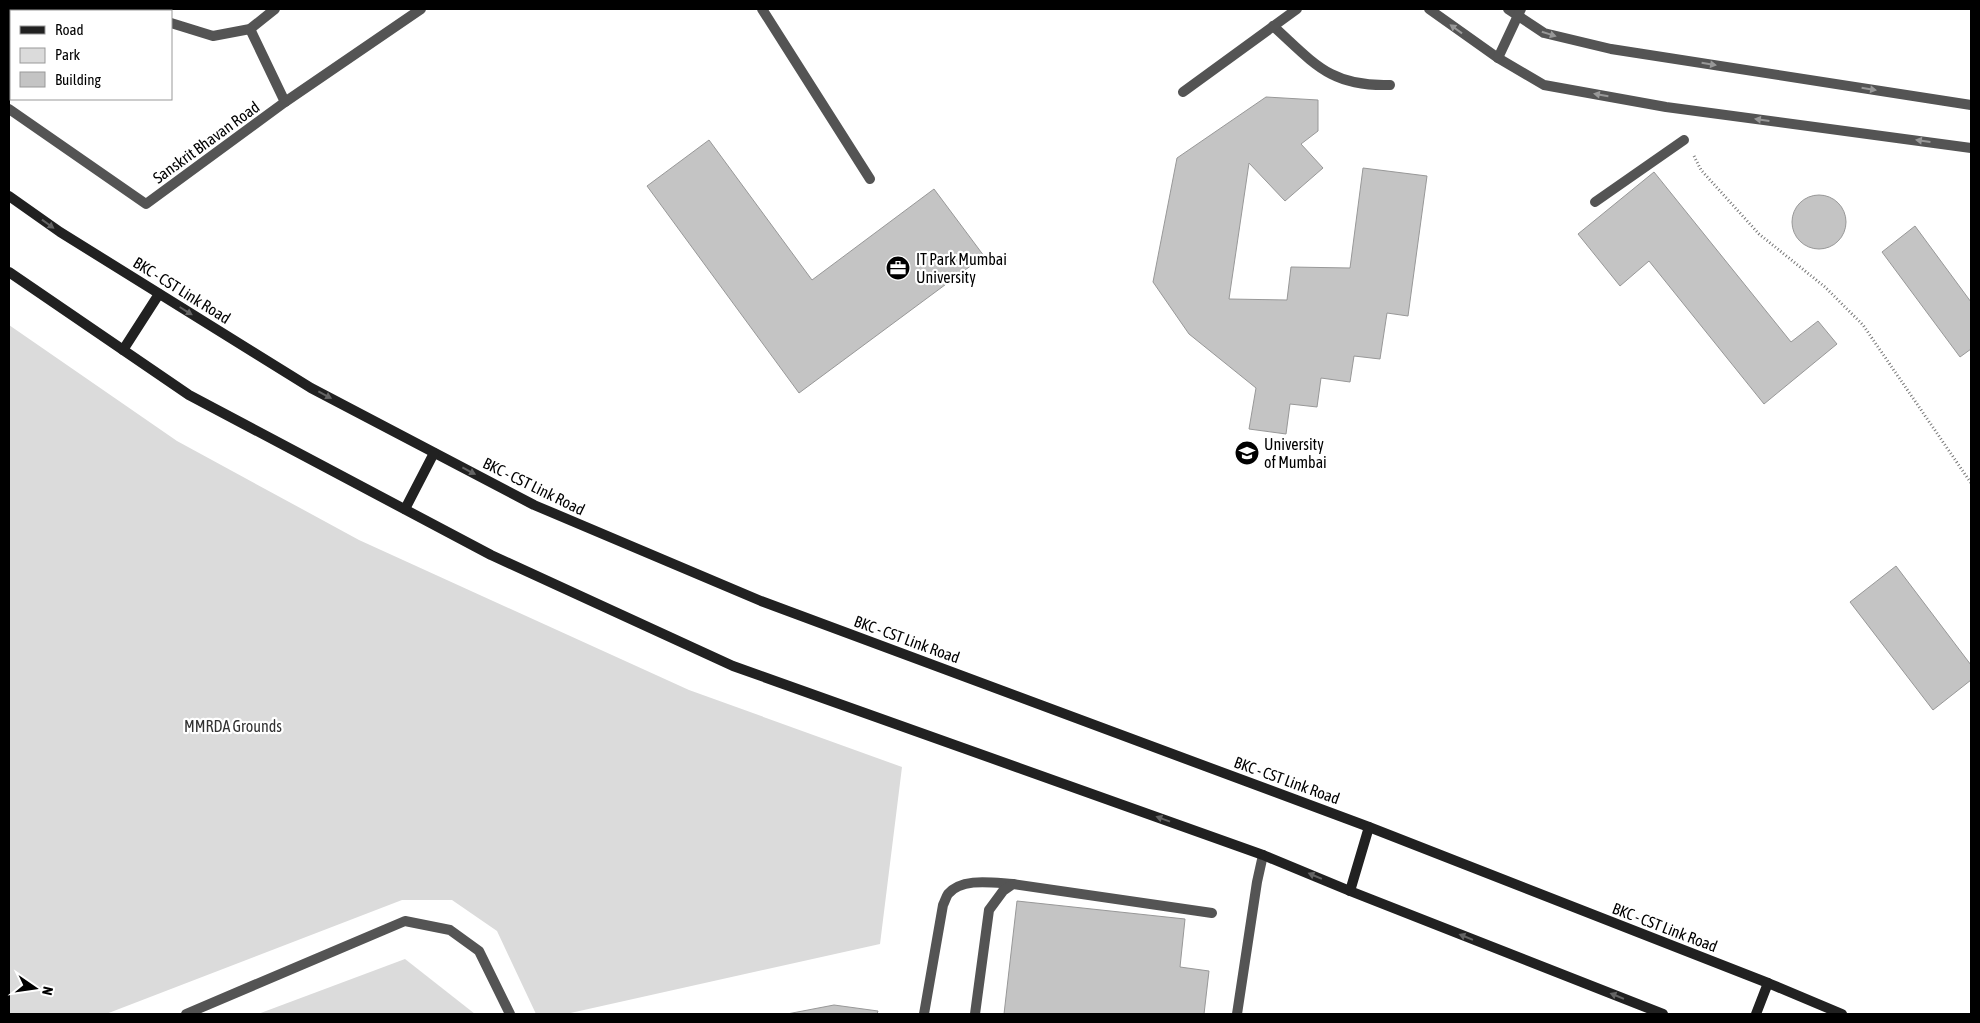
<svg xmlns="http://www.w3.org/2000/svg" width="1980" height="1023" font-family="'Asap Condensed',sans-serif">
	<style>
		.green { fill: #dbdbdb }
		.building { fill: #c4c4c4; stroke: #989898 }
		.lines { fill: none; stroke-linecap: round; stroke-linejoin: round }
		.path { stroke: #767676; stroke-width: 3; stroke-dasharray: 1 2.5; stroke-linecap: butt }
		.lane { stroke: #545454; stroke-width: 10 }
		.secondary { stroke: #212121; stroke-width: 10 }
		.oneway { fill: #989898 }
		.oneway2 { fill: #646464 }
		.labels { text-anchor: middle; stroke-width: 4.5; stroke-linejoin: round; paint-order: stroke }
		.street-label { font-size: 16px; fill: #000; stroke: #fff }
		.poi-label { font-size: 16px; fill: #000; stroke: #fff; text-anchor: start }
		.park-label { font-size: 16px; fill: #323232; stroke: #fff }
	</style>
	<rect width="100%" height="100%" fill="#fff"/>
	<g class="green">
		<path d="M9 325 177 441 359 540 689 690 902 767 880 944 566 1014H536L497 931 452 900H402L106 1014H9Z"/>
		<path d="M405 959 475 1014H258Z"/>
	</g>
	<g class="building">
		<path d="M1266 97 1318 100V131L1301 144 1323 168 1285 201 1249 163 1229 299 1287 300 1291 267 1350 268 1363 168 1427 176 1408 316 1387 313 1380 359 1354 356 1350 382 1321 378 1317 407 1290 404 1286 434 1249 429 1256 388 1189 334 1153 282 1177 158Z"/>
		<path d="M709 140 812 280 934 189 984 256 799 393 647 186Z"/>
		<path d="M1654 172 1791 342 1818 321 1837 344 1764 404 1649 261 1620 286 1578 234Z"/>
		<circle cx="1819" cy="222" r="27"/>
		<path d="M1915 226 1971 302V349L1960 357 1882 252Z"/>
		<path d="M1896 566 1971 665V680L1933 710 1850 602Z"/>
		<path d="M1017 901 1185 919 1180 967 1209 971 1204 1014H1004Z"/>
		<path d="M834 1005 878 1011 877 1014H787Z"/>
	</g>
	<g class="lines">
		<path class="path" d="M1694 156 1701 170 1759 234 1825 287 1863 325 1971 483"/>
		<g class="lane">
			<path d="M161 9 163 11"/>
			<path d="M762 9 870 179"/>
			<path d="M1429 9 1498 58 1544 85 1666 107 1971 148"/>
			<path d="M1508 9 1544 33 1611 49 1971 105"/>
			<path d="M171 23 213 36 250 29 275 9"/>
			<path d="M1273 26C1314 63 1330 87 1390 85"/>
			<path d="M250 29 285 102"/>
			<path d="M1498 58 1521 9"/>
			<path d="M1183 92 1297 9"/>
			<path d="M9 109 146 204 285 102 421 9"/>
			<path d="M1595 202 1684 140"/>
			<path d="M186 1014 405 921 450 930 479 951 510 1014"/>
			<path d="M924 1014 943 905C945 901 946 897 948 894 962 877 994 883 1013 884"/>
			<path d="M975 1014 989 910 1003 891 1013 884 1212 913"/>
			<path d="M1237 1014 1257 882 1263 855"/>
		</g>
		<g class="secondary">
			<path d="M9 196 60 232 311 388 534 505 761 601 1369 827 1768 983 1842 1014"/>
			<path d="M9 272 189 395 491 555 733 666 1263 855 1350 891 1663 1014"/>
			<path d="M123 350 159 294"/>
			<path d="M405 509 434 453"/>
			<path d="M1350 891 1369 827"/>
			<path d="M1756 1014 1768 983"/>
		</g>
	</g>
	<defs><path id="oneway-solid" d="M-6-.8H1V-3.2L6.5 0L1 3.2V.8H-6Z" transform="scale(1.25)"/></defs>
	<g class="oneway">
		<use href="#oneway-solid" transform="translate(1456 29) rotate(-144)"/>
		<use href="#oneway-solid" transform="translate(1549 34) rotate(17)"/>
		<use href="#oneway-solid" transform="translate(1709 64) rotate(9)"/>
		<use href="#oneway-solid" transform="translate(1869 89) rotate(9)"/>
		<use href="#oneway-solid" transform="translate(1601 95) rotate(-170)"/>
		<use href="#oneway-solid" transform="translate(1762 120) rotate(-172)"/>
		<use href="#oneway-solid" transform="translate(1923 141) rotate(-172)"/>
	</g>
	<g class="oneway2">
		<use href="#oneway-solid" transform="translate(48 224) rotate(36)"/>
		<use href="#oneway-solid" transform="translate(186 311) rotate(32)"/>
		<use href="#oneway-solid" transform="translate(325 395) rotate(28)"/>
		<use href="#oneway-solid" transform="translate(469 471) rotate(28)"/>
		<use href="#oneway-solid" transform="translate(1163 819) rotate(-160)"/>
		<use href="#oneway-solid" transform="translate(1315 876) rotate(-157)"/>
		<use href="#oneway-solid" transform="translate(1466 937) rotate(-158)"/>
		<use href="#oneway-solid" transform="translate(1617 996) rotate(-158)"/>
	</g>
	<defs>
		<symbol id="office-disc" viewBox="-11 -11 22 22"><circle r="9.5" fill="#000" stroke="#fff"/><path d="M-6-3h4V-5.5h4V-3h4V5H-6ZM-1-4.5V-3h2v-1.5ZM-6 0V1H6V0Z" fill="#fff"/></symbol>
		<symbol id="university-disc" viewBox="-11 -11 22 22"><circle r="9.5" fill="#000" stroke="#fff"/><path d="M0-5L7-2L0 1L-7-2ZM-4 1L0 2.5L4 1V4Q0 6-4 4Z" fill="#fff"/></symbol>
	</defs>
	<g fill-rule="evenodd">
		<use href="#office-disc" x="884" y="254" width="28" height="28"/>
		<use href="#university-disc" x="1233" y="439" width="28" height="28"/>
	</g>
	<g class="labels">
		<g class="street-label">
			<text transform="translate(206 142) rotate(-36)" y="6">Sanskrit Bhavan Road</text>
			<text transform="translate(182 290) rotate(32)" y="6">BKC - CST Link Road</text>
			<text transform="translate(534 486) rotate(26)" y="6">BKC - CST Link Road</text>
			<text transform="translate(907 639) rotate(20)" y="6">BKC - CST Link Road</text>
			<text transform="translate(1287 780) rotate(20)" y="6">BKC - CST Link Road</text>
			<text transform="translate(1665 927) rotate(21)" y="6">BKC - CST Link Road</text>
		</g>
		<g class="poi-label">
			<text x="916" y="265">IT Park Mumbai<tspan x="916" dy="18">University</tspan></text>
			<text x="1264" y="450">University<tspan x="1264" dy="18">of Mumbai</tspan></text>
		</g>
		<g class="park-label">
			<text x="233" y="732">MMRDA Grounds</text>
		</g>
	</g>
	<rect width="1980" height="1023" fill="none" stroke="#000000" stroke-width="20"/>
	<rect x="10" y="10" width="162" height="90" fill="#ffffff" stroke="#999999"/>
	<rect x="20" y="26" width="25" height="8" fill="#212121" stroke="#999999"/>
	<text x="55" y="35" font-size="15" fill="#000000">Road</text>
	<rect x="20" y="48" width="25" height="15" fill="#dbdbdb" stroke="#999999"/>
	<text x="55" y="60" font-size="15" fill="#000000">Park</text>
	<rect x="20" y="72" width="25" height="15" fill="#c4c4c4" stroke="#999999"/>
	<text x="55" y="85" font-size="15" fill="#000000">Building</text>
	<g transform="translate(35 988) rotate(103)" stroke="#ffffff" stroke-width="4" paint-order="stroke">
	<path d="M0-4L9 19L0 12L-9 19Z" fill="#000000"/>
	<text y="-8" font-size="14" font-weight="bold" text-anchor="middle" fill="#000000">N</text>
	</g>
</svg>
